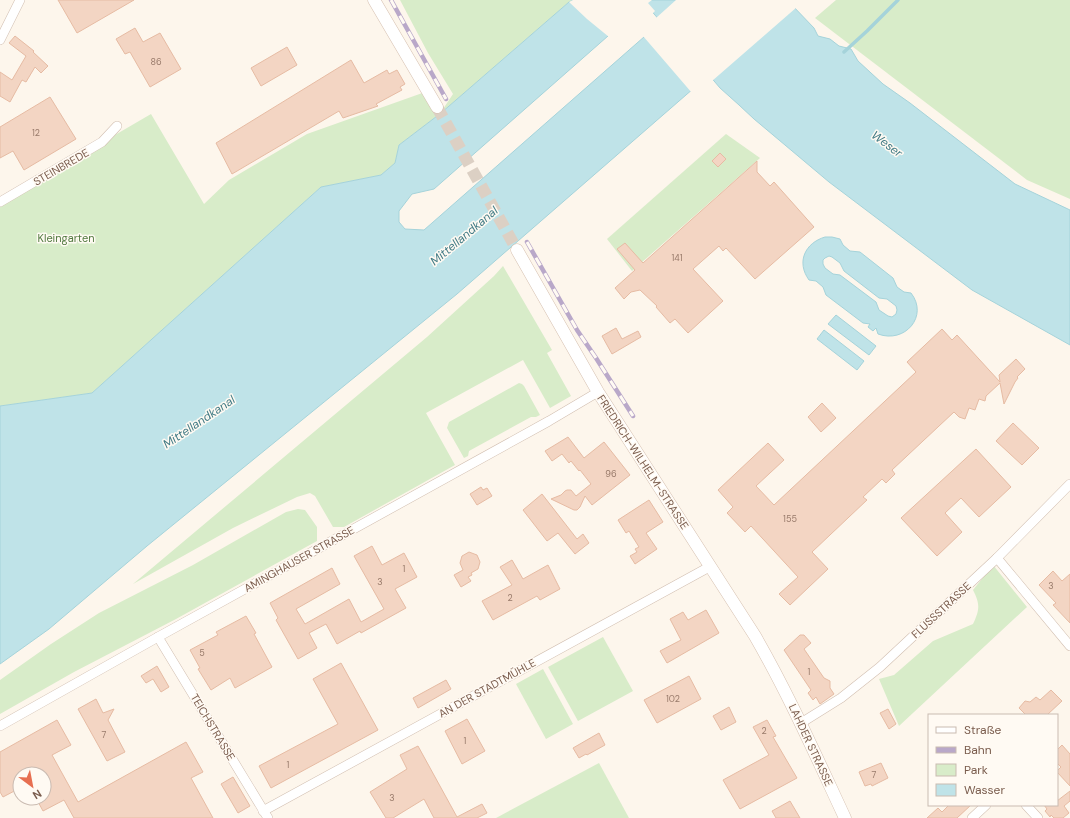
<svg xmlns="http://www.w3.org/2000/svg" width="1070" height="818" font-family="'DM Sans',sans-serif">
	<style>
		.green { fill: #d8ecc9 }
		.water { fill: #bfe3e8; stroke: #a5d3da; fill-rule: evenodd }
		.pier { fill: #fdf6ec }
		.lines { fill: none; stroke-linecap: round; stroke-linejoin: round }
		.stream { stroke: #a5d3da; stroke-width: 3.5 }
		.building { fill: #f3d5c3; stroke: #e6bba3 }
		.secondary-tunnel { stroke: #dcd0c4; stroke-width: 12; stroke-dasharray: 12 6; stroke-linecap: butt }
		.street-casing { stroke: #d1beb0; stroke-width: 10 }
		.secondary-casing { stroke: #d6c0b0; stroke-width: 13 }
		.street { stroke: #fff; stroke-width: 9 }
		.secondary { stroke: #fff; stroke-width: 12 }
		.rail-casing { stroke: #b9a8c9; stroke-width: 4.5 }
		.rail { stroke: #fffaf3; stroke-width: 3; stroke-dasharray: 9; stroke-linecap: butt }
		.labels { text-anchor: middle; stroke-width: 3; stroke-linejoin: round; paint-order: stroke }
		.number-label { font-size: 9px; fill: #987a6a }
		.street-label { font-size: 11px; fill: #7a5c4d; stroke: #fffaf3 }
		.park-label { font-size: 11px; fill: #537a41; stroke: #fffaf3 }
		.water-label { font-size: 12px; font-style: italic; fill: #437c86; stroke: #fffaf3 }
	</style>
	<rect width="100%" height="100%" fill="#fdf6ec"/>
	<g class="green">
		<path d="M400 0H573L569 2 441 113 399 145 395 163 381 175 321 187 92 393 0 406V202L151 114 204 204 229 180 307 134 428 91 441 112 453 94 428 53Z"/>
		<path d="M836 0H1070V199L1027 180 815 18Z"/>
		<path d="M726 134 760 158 632 271 607 239Z"/>
		<path d="M503 266 552 350 547 353 571 396 550 408 523 360 426 413 455 465 344 527H333L315 496 310 493 297 497 233 528 133 584 427 337 494 276Z"/>
		<path d="M519 383 522 384 524 386 540 415 536 417H531L469 451 468 456 464 458 447 428 449 422Z"/>
		<path d="M298 509 305 510 317 527V541L176 619 74 672 0 714V680L51 644 99 613 193 565 286 512Z"/>
		<path d="M993 565 1027 607 899 726 879 679 894 675 933 641 973 624C980 609 980 604 973 590Z"/>
		<path d="M603 637 633 691 578 721 548 667Z"/>
		<path d="M543 669 573 724 546 739 516 684Z"/>
		<path d="M599 763 629 818H496Z"/>
	</g>
	<g class="water">
		<path d="M573 0 623 16 608 36 434 189 412 194 399 211V222L405 229 424 230 661 22 642 0H794L791 4 814 28 818 36 830 39 839 46 851 49 858 61 883 84 910 103 1015 184 1070 210V345L972 290 829 182 754 119 739 105 720 88 709 75 457 294 147 546 49 629 0 664V406L92 393 321 187 381 175 395 163 399 145 441 113 569 2Z"/>
		<path d="M825 237H832L840 239 843 245 850 251 860 252 893 278 897 287 904 292 911 293C929 316 905 344 878 334L876 328 873 331 868 327 870 324 863 323 826 295 823 287 816 281 809 280C796 262 805 243 825 237ZM829 256 832 257 840 263 844 271 879 298 887 299 896 306 897 310 896 314 892 317 888 316 879 310 876 302 840 275 833 274 825 268 823 264V260L825 258Z"/>
		<path d="M836 315 876 346 869 355 828 324Z"/>
		<path d="M824 330 864 361 857 370 817 339Z"/>
	</g>
	<g class="pier">
		<path d="M573 0H652L648 3 655 11 652 14 641 2 624 18 609 37 587 19 569 2Z"/>
		<path d="M676 0H796L794 3 797 7 712 81 709 78 692 93 643 36 659 22 656 18Z"/>
	</g>
	<g class="lines">
		<path class="stream" d="M844 52 867 31 898 0"/>
	</g>
	<g class="building">
		<path d="M58 0H134L77 33Z"/>
		<path d="M135 28 143 42 160 33 181 69 150 87 130 52 125 54 116 39Z"/>
		<path d="M15 36 34 51 33 52 48 66 41 73 35 67 26 82 22 80 10 102 0 96V72L12 80 26 56 9 43Z"/>
		<path d="M287 47 297 65 261 86 251 68Z"/>
		<path d="M351 60 364 83 387 70 389 74 397 70 405 84 400 87 402 90 376 104 378 106 343 118 339 111 232 174 216 143Z"/>
		<path d="M50 97 76 139 24 170 13 151 0 158V127Z"/>
		<path d="M720 153 726 159 718 167 712 161Z"/>
		<path d="M757 161V172L770 186 774 182 814 227 755 279 726 248 723 251 719 246 693 269 723 301 688 333 675 319 670 323 656 307 657 306 640 290 631 292 624 299 615 288 635 270 617 249 625 243 643 263Z"/>
		<path d="M616 328 622 339 638 331 641 337 612 354 602 336Z"/>
		<path d="M942 329 952 340 957 335 1000 382 999 375 1016 359 1025 369 1017 377 1018 378 1015 382 1004 404 1000 383 986 396 985 401 979 399 975 410 969 408 965 419 959 417 954 412 892 470 895 474 886 483 882 479 863 497 867 500 812 552 828 569 790 605 779 594 798 577 751 526 745 532 727 513 733 507 718 490 768 443 784 460 756 486 774 505 916 372 907 362Z"/>
		<path d="M822 403 836 418 821 432 808 417Z"/>
		<path d="M1013 423 1039 448 1022 465 996 441Z"/>
		<path d="M568 437 584 458 604 442 630 475 592 505 585 496 580 507 577 510H574L551 499 561 495 565 491 567 490H571L576 496 591 484 580 470 579 471 571 461 569 463 562 454 552 461 545 451Z"/>
		<path d="M976 449 1011 487 979 517 961 498 945 513 962 532 937 556 901 518Z"/>
		<path d="M481 487 483 490 487 488 492 496 477 505 470 494Z"/>
		<path d="M542 494 577 539 583 534 589 543 575 554 558 533 547 541 523 510Z"/>
		<path d="M649 500 663 522 646 533 657 549 635 564 630 556 637 552 635 549 639 547 629 531 626 533 618 520Z"/>
		<path d="M372 546 382 565 404 553 417 577 395 589 406 608 361 633 360 631 337 644 326 624 309 633 317 648 298 659 276 620 278 618 270 603 332 568 340 584 296 609 305 624 349 599 361 622 384 609 354 556Z"/>
		<path d="M469 552 477 555 480 562 478 569 471 573 472 575 468 577 471 581 461 587 454 575 463 570 460 563 462 556Z"/>
		<path d="M512 560 523 579 548 565 560 589 540 600 537 596 493 620 482 601 512 585 500 567Z"/>
		<path d="M1053 571 1062 581 1070 574V623L1053 605 1056 603 1039 585Z"/>
		<path d="M706 610 719 633 667 663 660 651 681 640 670 619 683 612 688 620Z"/>
		<path d="M246 616 256 633 254 634 272 667 235 688 230 678 211 690 198 669 200 668 190 650 218 635 216 632Z"/>
		<path d="M800 635H804L811 643 804 649 824 678 830 681V688L834 694 820 704 816 697 813 700 808 693 811 690 784 650Z"/>
		<path d="M341 663 378 730 271 788 259 766 338 724 313 679Z"/>
		<path d="M157 666 169 687 161 692 153 679 146 683 141 676Z"/>
		<path d="M689 676 701 699 657 723 644 700Z"/>
		<path d="M446 680 451 689 418 708 413 698Z"/>
		<path d="M1051 690 1062 701 1047 715H1026L1019 708 1025 701 1030 702 1036 697 1040 700Z"/>
		<path d="M96 699 103 713 114 709 108 720 125 752 107 761 78 709Z"/>
		<path d="M729 707 736 722 721 730 713 716Z"/>
		<path d="M888 709 896 724 889 729 880 713Z"/>
		<path d="M467 719 485 751 462 764 445 731Z"/>
		<path d="M57 720 71 745 52 755 78 802 186 742 203 772 191 778 213 818H74L64 800 43 811 36 798H44V774H20V788L3 797 0 792V752Z"/>
		<path d="M767 720 776 736 773 737 797 778 740 809 723 780 769 755 753 727Z"/>
		<path d="M599 733 605 745 587 755 586 754 579 758 573 748Z"/>
		<path d="M1062 745 1070 754V786L1057 772V771L1061 767 1057 763V750Z"/>
		<path d="M418 746 457 817 482 804 487 813 477 818H434L424 799 393 818H386L370 792 407 769 400 755Z"/>
		<path d="M881 763 888 778 872 786 871 784 865 786 859 772Z"/>
		<path d="M233 777 250 806 238 813 221 784Z"/>
		<path d="M1070 791V801L1064 806 1069 813 1063 818H1054L1051 815 1050 817 1045 811 1047 809 1044 805H1057V801Z"/>
		<path d="M790 801 800 818H776L772 811Z"/>
		<path d="M949 805H971L957 818H927L938 808 942 812Z"/>
	</g>
	<g class="lines">
		<path class="secondary-tunnel" d="M437 107 517 250"/>
		<defs>
			<g id="street">
				<path d="M0 40 20 0"/>
				<path d="M0 202 102 142 117 126"/>
				<path d="M997 558 1070 646"/>
				<path d="M158 637 268 818"/>
				<path d="M801 723 841 698 880 667 997 558 1070 484"/>
				<path d="M0 726 158 637 549 421 598 392"/>
				<path d="M1026 805 1038 818"/>
				<path d="M263 811 711 566"/>
				<path d="M972 818 986 805"/>
			</g>
			<g id="secondary">
				<path d="M374 0 437 107"/>
				<path d="M517 250 598 392 755 636C789 695 816 756 845 818"/>
			</g>
		</defs>
		<use href="#street" class="street-casing"/>
		<use href="#secondary" class="secondary-casing"/>
		<use href="#street" class="street"/>
		<use href="#secondary" class="secondary"/>
		<defs>
			<g id="rail">
				<path d="M391 0 446 99"/>
				<path d="M527 242 577 330 596 358 633 416"/>
			</g>
		</defs>
		<use href="#rail" class="rail-casing"/>
		<use href="#rail" class="rail"/>
	</g>
	<g class="labels">
		<g class="number-label">
			<text x="156" y="65">86</text>
			<text x="36" y="136">12</text>
			<text x="677" y="261">141</text>
			<text x="611" y="477">96</text>
			<text x="790" y="522">155</text>
			<text x="404" y="572">1</text>
			<text x="380" y="585">3</text>
			<text x="1051" y="589">3</text>
			<text x="510" y="601">2</text>
			<text x="202" y="656">5</text>
			<text x="809" y="675">1</text>
			<text x="673" y="702">102</text>
			<text x="764" y="734">2</text>
			<text x="104" y="738">7</text>
			<text x="465" y="744">1</text>
			<text x="288" y="768">1</text>
			<text x="874" y="778">7</text>
			<text x="392" y="801">3</text>
		</g>
		<g class="street-label">
			<text transform="translate(61 167) rotate(-30)" y="4">STEINBREDE</text>
			<text transform="translate(643 462) rotate(57)" y="4">FRIEDRICH-WILHELM-STRASSE</text>
			<text transform="translate(299 559) rotate(-29)" y="4">AMINGHAUSER STRASSE</text>
			<text transform="translate(941 610) rotate(-43)" y="4">FLUSSSTRASSE</text>
			<text transform="translate(487 688) rotate(-29)" y="4">AN DER STADTMÜHLE</text>
			<text transform="translate(213 727) rotate(59)" y="4">TEICHSTRASSE</text>
			<text transform="translate(811 745) rotate(65)" y="4">LAHDER STRASSE</text>
		</g>
		<g class="park-label">
			<text x="66" y="242">Kleingarten</text>
		</g>
		<g class="water-label">
			<text transform="translate(887 144) rotate(37)" y="4">Weser</text>
			<text transform="translate(464 236) rotate(-40)" y="4">Mittellandkanal</text>
			<text transform="translate(199 422) rotate(-34)" y="4">Mittellandkanal</text>
		</g>
	</g>
	<rect x="928" y="714" width="130" height="92" fill="#fffaf3" stroke="#cabbb1"/>
	<rect x="936" y="727" width="20" height="6" fill="#ffffff" stroke="#cabbb1"/>
	<text x="964" y="734" font-size="12" fill="#7a5c4d">Straße</text>
	<rect x="936" y="747" width="20" height="6" fill="#b9a8c9" stroke="#cabbb1"/>
	<text x="964" y="754" font-size="12" fill="#7a5c4d">Bahn</text>
	<rect x="936" y="764" width="20" height="12" fill="#d8ecc9" stroke="#cabbb1"/>
	<text x="964" y="774" font-size="12" fill="#7a5c4d">Park</text>
	<rect x="936" y="784" width="20" height="12" fill="#bfe3e8" stroke="#cabbb1"/>
	<text x="964" y="794" font-size="12" fill="#7a5c4d">Wasser</text>
	<g transform="translate(32 786) rotate(148)"><circle r="19" fill="#fffaf3" stroke="#cabbb1"/>
	<path d="M0-3L7 15L0 10L-7 15Z" fill="#e76f51"/>
	<text y="-6" font-size="11" font-weight="bold" text-anchor="middle" fill="#7a5c4d">N</text>
	</g>
</svg>
